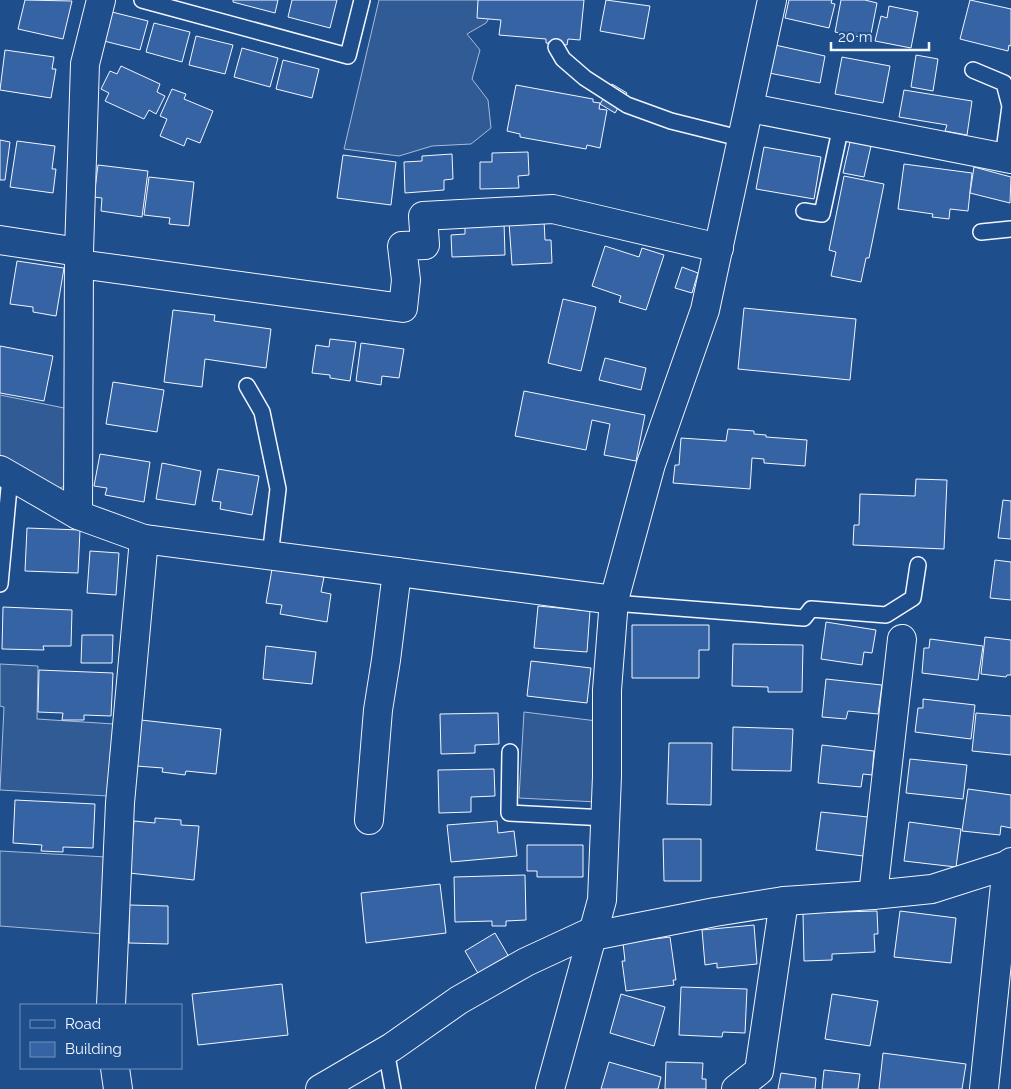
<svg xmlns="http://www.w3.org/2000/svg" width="1011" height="1089" font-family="Raleway,sans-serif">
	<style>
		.built { fill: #305b95; stroke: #a8bbd7 }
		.building { fill: #3563a3; stroke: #f2f6ff }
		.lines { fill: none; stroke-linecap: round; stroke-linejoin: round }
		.service-casing { stroke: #f2f6ff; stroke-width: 18 }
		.minor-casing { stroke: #f2f6ff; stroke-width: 30 }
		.service { stroke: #1f4e8c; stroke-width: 15 }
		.minor { stroke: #1f4e8c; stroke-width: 28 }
	</style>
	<rect width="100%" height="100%" fill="#1f4e8c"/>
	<g class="built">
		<path d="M379 0H500L486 23 467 34 480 50 472 79 488 100 491 128 471 144 432 146 399 156 344 149Z"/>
		<path d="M0 395 69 409 67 484 59 489 0 455Z"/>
		<path d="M0 664 38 666 37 719 114 724 108 796 0 790 4 707 0 706Z"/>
		<path d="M524 712 597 721V802L519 798Z"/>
		<path d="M0 851 106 857 104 934 0 926Z"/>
	</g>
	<g class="building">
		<path d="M25 0 72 1 63 39 18 29Z"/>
		<path d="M233 0H278L275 13 233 2Z"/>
		<path d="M292 0H337L330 28 288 17Z"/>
		<path d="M478 0H584L580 40 568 39 567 45 546 43V39L499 35 501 20 477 18Z"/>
		<path d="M606 0 650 6 644 39 600 31Z"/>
		<path d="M789 0H832L831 3 835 4 829 28 785 18Z"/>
		<path d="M841 0H865L877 3 870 39 835 32Z"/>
		<path d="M970 0 1011 9V46L1009 45 1008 51 960 39Z"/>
		<path d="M889 6 918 12 911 48 875 41 881 16 887 18Z"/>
		<path d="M112 12 148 21 140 50 104 41Z"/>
		<path d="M154 23 190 32 182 62 146 52Z"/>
		<path d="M196 36 233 45 225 74 189 65Z"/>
		<path d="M775 45 825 56 820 83 769 73Z"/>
		<path d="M242 48 278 58 270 87 234 77Z"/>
		<path d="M5 50 54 57 52 69H56L51 98 0 90Z"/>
		<path d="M916 55 938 59 933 91 911 87Z"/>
		<path d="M842 57 890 66 883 103 835 94Z"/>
		<path d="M283 60 319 69 312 98 276 89Z"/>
		<path d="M121 66 160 84 157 92 165 96 156 114 149 110 144 119 105 101 109 93 101 89 110 71 117 74Z"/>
		<path d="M612 84 627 93 615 113 600 104Z"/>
		<path d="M516 85 593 99V102L600 103 599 109 607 110 600 148 587 145 586 149 520 137V134L507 131Z"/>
		<path d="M172 89 186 94 184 99 213 111 200 143 187 138 184 146 160 136 167 119 160 116Z"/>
		<path d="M904 90 972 101 967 135 945 131 947 125 899 117Z"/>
		<path d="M0 140 10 142 5 180H0Z"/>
		<path d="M17 141 55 146 52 169H56L53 193 10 187Z"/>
		<path d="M850 142 871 146 864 177 843 173Z"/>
		<path d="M764 147 821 157 814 199 756 189Z"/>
		<path d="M528 152 529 175 518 176 519 188 480 189V162H492V153Z"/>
		<path d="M452 154 453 179 444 180V190L405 193 404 162 422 161V156Z"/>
		<path d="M343 155 396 162 391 205 337 198Z"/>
		<path d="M904 164 972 173 968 211 950 209 949 219 932 217 933 214 898 209Z"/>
		<path d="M98 165 148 171 142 217 101 211 102 198 94 197Z"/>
		<path d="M974 167 1011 177 1010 203 970 193Z"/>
		<path d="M844 176 884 184 869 258H866L861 282 831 276 836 252 829 250Z"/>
		<path d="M149 177 194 182 189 226 169 224 170 218 144 215Z"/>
		<path d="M544 220 545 240H551L552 263 512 265 509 222Z"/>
		<path d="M504 222 505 255 452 257 451 235 465 234V224Z"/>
		<path d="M605 246 639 257 642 248 664 255 646 310 619 302 621 296 592 286Z"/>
		<path d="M17 261 64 268 56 316 33 312V307L10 304Z"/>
		<path d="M682 267 698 273 692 293 675 288Z"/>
		<path d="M563 299 596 307 581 371 548 363Z"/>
		<path d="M744 308 856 319 850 380 738 369Z"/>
		<path d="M173 310 215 315 214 321 271 329 266 368 205 359 202 387 164 382Z"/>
		<path d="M330 339 356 342 350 381 330 378V375L312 373 316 345 329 347Z"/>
		<path d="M361 343 404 349 399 378 382 376 381 385 356 381Z"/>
		<path d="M0 346 53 356 44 401 0 393Z"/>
		<path d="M605 358 646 368 641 390 599 380Z"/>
		<path d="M113 382 164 390 157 432 106 424Z"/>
		<path d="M524 391 645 415 636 461 604 455 610 424 592 420 586 450 515 436Z"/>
		<path d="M728 429 754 431V434L766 435V437L807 440 805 466 764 463V459L752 458 750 489 673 483 675 465H679L681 438 726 441Z"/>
		<path d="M100 454 150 462 144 502 105 495 107 488 94 486Z"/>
		<path d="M162 463 201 471 195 505 156 499Z"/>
		<path d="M218 469 259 476 252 515 220 509 221 502 212 501Z"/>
		<path d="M916 479 947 480 944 549 853 545 854 525H859L860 494 915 496Z"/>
		<path d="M1003 500 1011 501V539L998 538Z"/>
		<path d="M27 528 80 530 78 573 25 571Z"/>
		<path d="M90 551 119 553 116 595 87 593Z"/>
		<path d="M995 560 1011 562V600L990 598Z"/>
		<path d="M272 569 324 577 321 592 331 594 327 622 280 614 282 605 266 603Z"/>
		<path d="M538 606 590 611 587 652 534 648Z"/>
		<path d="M3 607 72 610 71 646H43L44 650 2 649Z"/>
		<path d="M826 622 876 630 872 653 864 652 862 665 821 659Z"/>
		<path d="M632 625H709V650H699V678H632Z"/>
		<path d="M82 635H113L112 663H81Z"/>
		<path d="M985 637 1011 640V675H1007L1006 677 981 674Z"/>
		<path d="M930 639 983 646 978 680 922 673 924 648H929Z"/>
		<path d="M733 644 803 645 802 692H768V687L732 686Z"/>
		<path d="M266 646 316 652 312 684 263 679Z"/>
		<path d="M531 661 591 668 587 703 527 696Z"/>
		<path d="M39 670 113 673 111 716 84 715V720H62L63 713 38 712Z"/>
		<path d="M826 679 882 685 878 714 848 711 846 719 822 717Z"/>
		<path d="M923 699 975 705 971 739 915 732 918 708H923Z"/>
		<path d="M498 713 499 744 475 745V753L441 754 440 714Z"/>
		<path d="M976 713 1011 716V755L972 751Z"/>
		<path d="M141 720 221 729 216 774 186 771 185 775 162 772 163 768 136 766Z"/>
		<path d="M733 727 793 729 791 771 732 770Z"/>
		<path d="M669 743H712L711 805 667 804Z"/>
		<path d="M822 745 874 751 872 775 863 774 861 787 818 783Z"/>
		<path d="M910 759 967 765 963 799 906 793Z"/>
		<path d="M494 769 495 796 471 797V812L439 813 438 770Z"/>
		<path d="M968 789 1011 795V828L1001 826 1000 835 962 831Z"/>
		<path d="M15 800 95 804 93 848 63 847V852L41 851 42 845 13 843Z"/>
		<path d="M821 812 868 817 863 856 816 850Z"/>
		<path d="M155 818 181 820V825L199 826 194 880 129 873 134 821 155 823Z"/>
		<path d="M497 821 498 833 514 831 517 856 451 862 447 825Z"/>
		<path d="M909 822 961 829 956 867 904 861Z"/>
		<path d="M663 839H701V881H664Z"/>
		<path d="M527 845H583V877H537V871H527Z"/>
		<path d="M525 875 526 920 506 921V926H492V921L455 922 454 877Z"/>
		<path d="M440 884 446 933 366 943 361 893Z"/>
		<path d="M129 905 168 906V944L129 943Z"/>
		<path d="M877 911 878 934H874L875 952 832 954V960L804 961 803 913Z"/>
		<path d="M900 911 956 918 951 963 894 957Z"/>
		<path d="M754 925 757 964 717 968V963L705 965 702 930Z"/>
		<path d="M495 933 509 957 479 975 465 951Z"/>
		<path d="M670 937 676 980H673L674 985 626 991 622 961H625L623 943Z"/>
		<path d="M282 984 288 1035 198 1045 192 994Z"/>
		<path d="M681 987 747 989 745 1033 723 1032 722 1037 679 1035Z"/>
		<path d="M621 994 665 1007 654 1046 610 1033Z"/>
		<path d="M832 994 878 1001 870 1046 825 1039Z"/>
		<path d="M883 1053 966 1064 962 1089H879Z"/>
		<path d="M609 1062 661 1077 658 1089H601Z"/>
		<path d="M666 1062 703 1063 702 1079H706V1089H665Z"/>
		<path d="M824 1070 860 1074 858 1089H822Z"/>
		<path d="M781 1073 816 1078 815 1089H778Z"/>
	</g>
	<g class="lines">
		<defs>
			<g id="service">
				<path d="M142 0 348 56 362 0"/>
				<path d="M556 47 563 59 585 78 627 105 671 121 743 139"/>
				<path d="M973 70 1004 83 1010 106 1003 158"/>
				<path d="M804 211 822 214 841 126"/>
				<path d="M981 232 1011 229"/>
				<path d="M247 386 262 412 278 489 270 556"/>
				<path d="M0 584 10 477"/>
				<path d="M614 603 804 618 811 609 886 615 913 598 918 565"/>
				<path d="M510 752 509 813 606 818"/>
				<path d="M386 1050 393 1089"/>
			</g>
			<g id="minor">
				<path d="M750 108 1011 159"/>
				<path d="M0 240 79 252"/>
				<path d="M79 264 403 308 406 280 402 246 425 245 423 216 553 209 719 248"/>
				<path d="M0 470 78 515 144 539 614 600"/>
				<path d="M78 515 79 252 85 64 101 0"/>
				<path d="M369 820 378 710 386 660 397 572"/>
				<path d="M873 895 902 639"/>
				<path d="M593 936 715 912 784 901 873 895 932 889 1007 865 1011 862"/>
				<path d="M111 1005 120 803 144 539"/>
				<path d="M115 1068 118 1089"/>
				<path d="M320 1089 392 1047 459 1000 526 962 595 930"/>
				<path d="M550 1089 602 900 607 776V690L614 600 651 464 705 310 772 0"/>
				<path d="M736 1089 759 1071 784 901"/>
				<path d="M984 1089 1007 865"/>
			</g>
		</defs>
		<use href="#service" class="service-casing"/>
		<use href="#minor" class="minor-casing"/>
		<use href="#service" class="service"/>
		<use href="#minor" class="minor"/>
	</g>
	<rect x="20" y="1004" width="162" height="65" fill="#1f4e8c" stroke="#7391ba"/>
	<rect x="30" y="1020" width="25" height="8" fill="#1f4e8c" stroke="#7391ba"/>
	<text x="65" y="1029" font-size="15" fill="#f2f6ff">Road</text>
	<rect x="30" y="1042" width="25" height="15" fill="#3563a3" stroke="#7391ba"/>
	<text x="65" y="1054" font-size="15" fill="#f2f6ff">Building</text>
	<path d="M831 42v8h98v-8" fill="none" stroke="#f2f6ff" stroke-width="2.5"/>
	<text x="838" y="42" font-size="15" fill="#f2f6ff" stroke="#1f4e8c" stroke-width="4" paint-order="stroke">20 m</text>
</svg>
